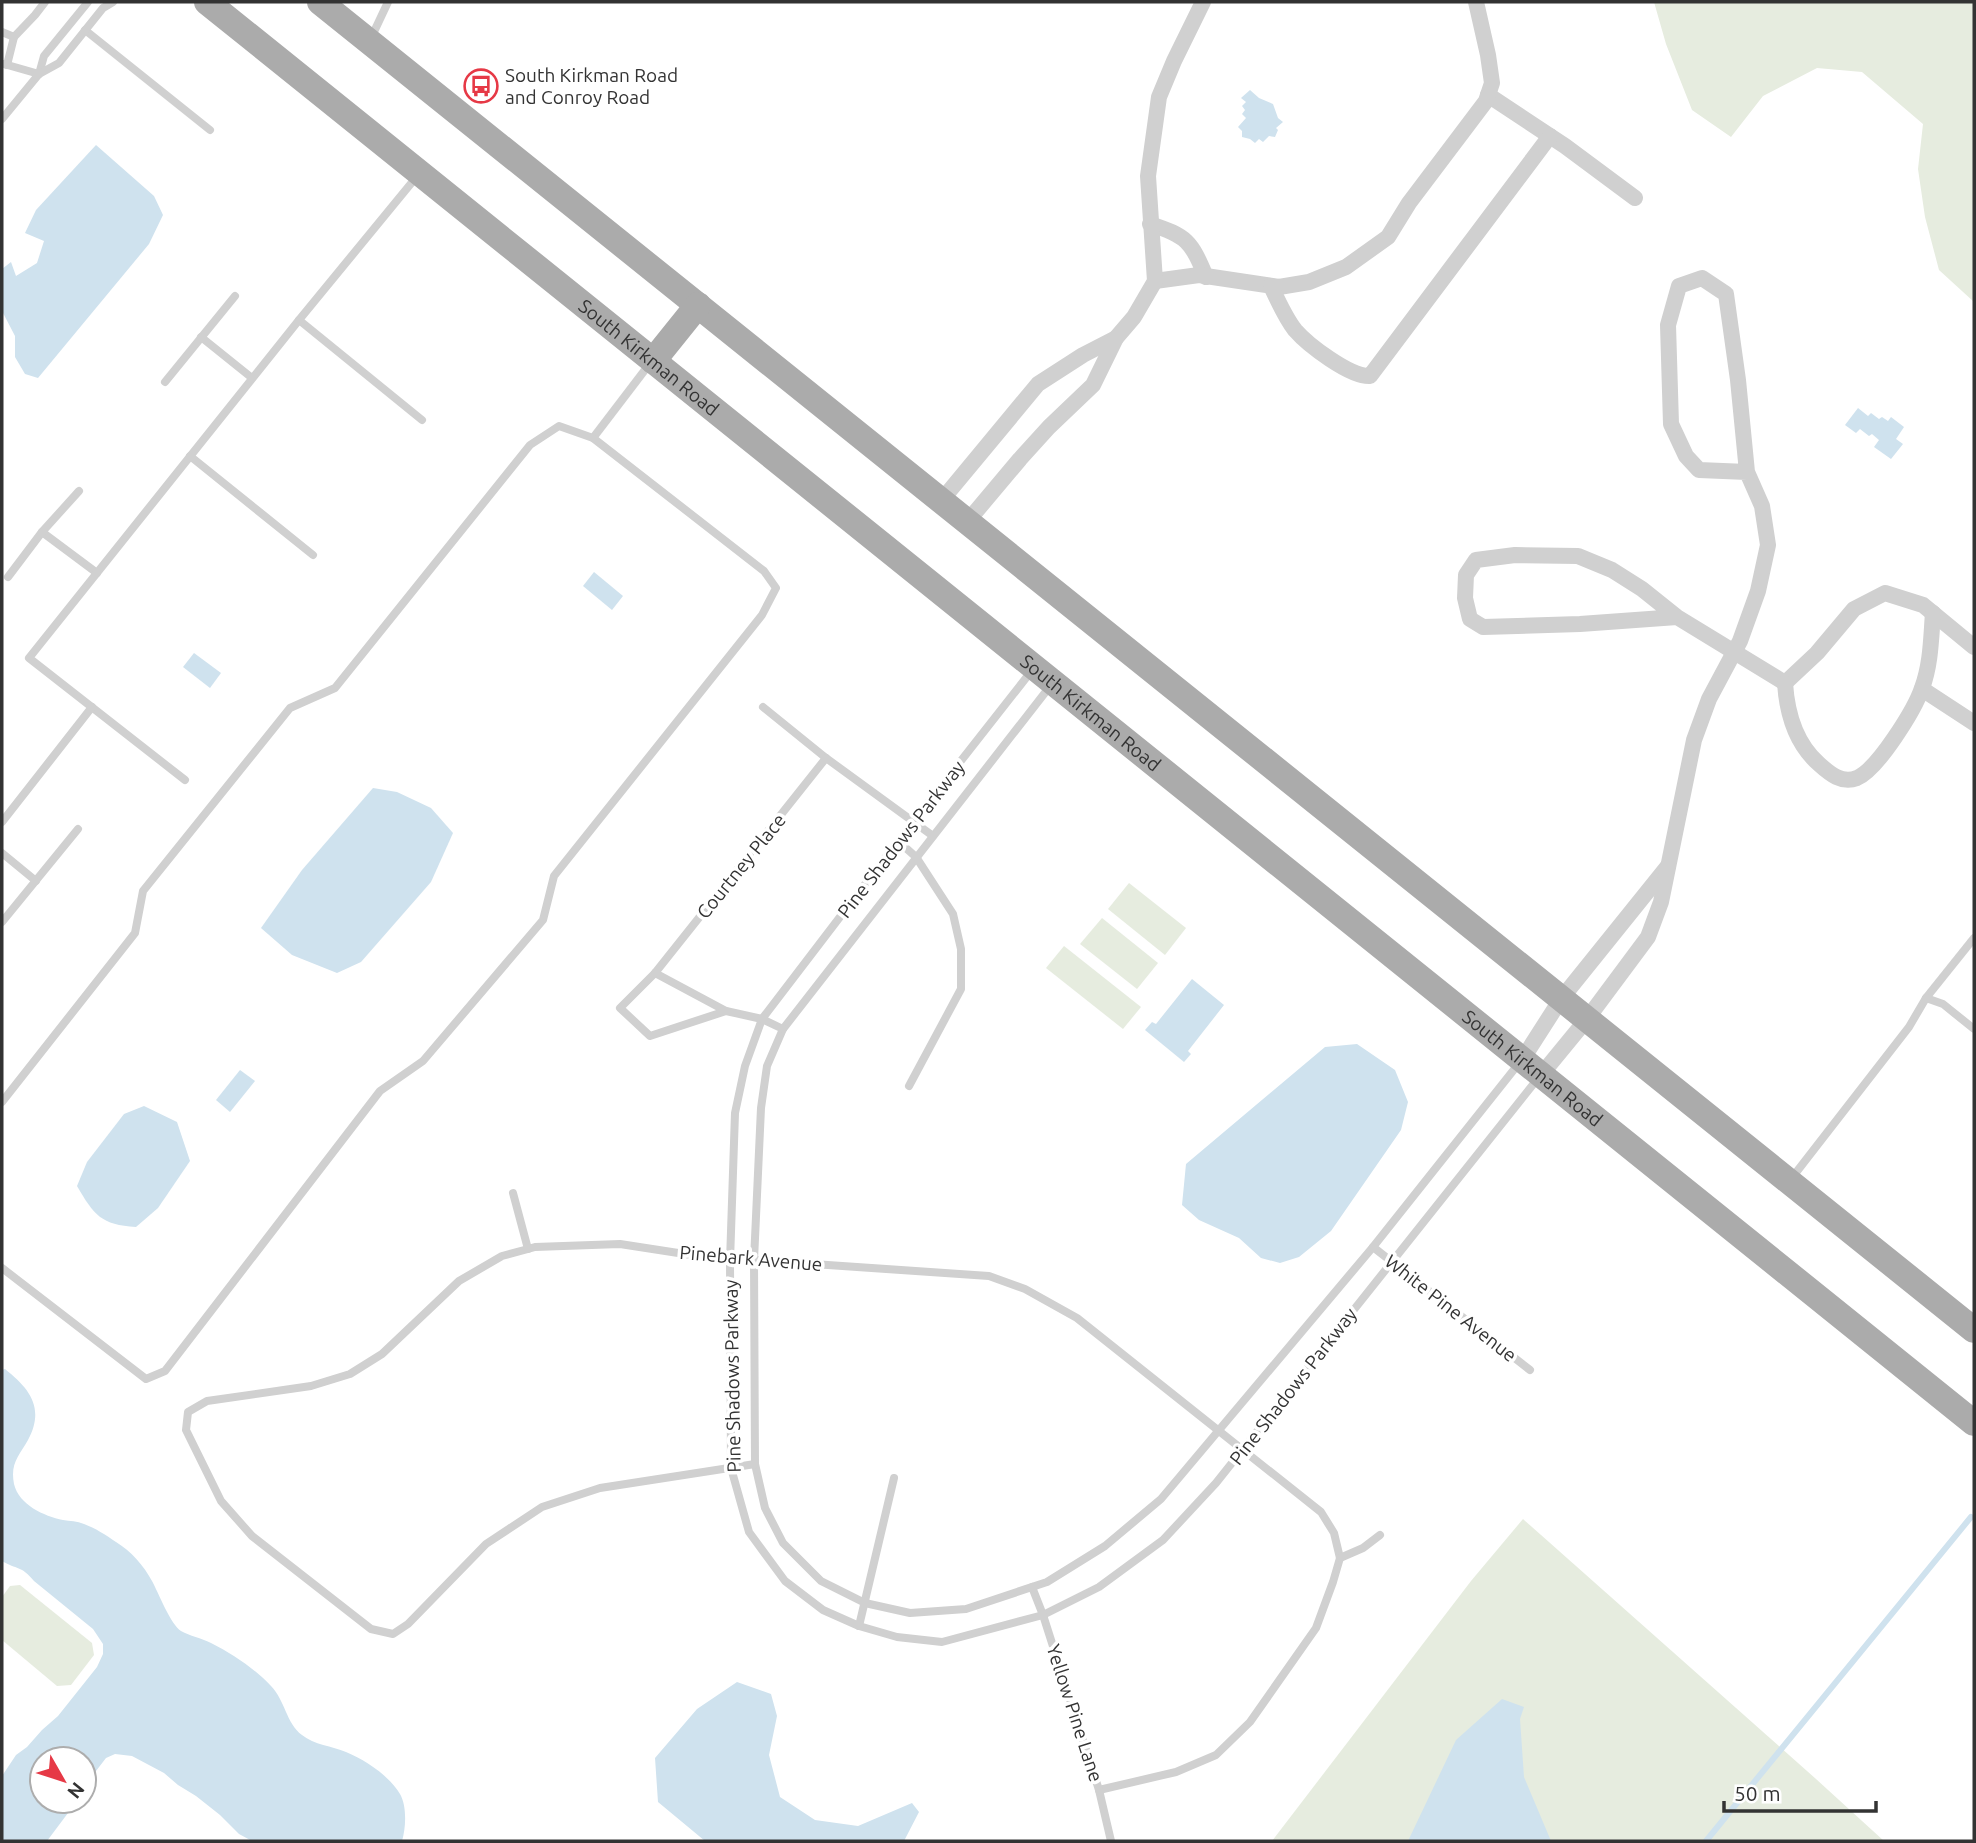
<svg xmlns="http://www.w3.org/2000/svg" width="1976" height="1843" font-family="Ubuntu,sans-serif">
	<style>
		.green { fill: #e6ecdf }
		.water { fill: #cfe2ee }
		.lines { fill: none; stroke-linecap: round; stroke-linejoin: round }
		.stream { stroke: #cfe2ee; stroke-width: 6 }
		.lane { stroke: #d0d0d0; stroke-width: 8 }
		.street { stroke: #d0d0d0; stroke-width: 16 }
		.primary { stroke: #ababab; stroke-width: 26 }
		.labels { text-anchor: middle; stroke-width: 7; stroke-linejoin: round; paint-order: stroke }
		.poi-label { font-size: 19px; fill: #333; stroke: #fff; text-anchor: start }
		.street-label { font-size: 19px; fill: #333; stroke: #fff }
	</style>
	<rect width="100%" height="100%" fill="#fff"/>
	<g class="green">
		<path d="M1654 2H1974V302L1939 270 1925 217 1918 169 1923 124 1862 72 1817 68 1763 96 1731 137 1692 110 1666 44Z"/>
		<path d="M1129 883 1186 928 1165 955 1108 909Z"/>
		<path d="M1102 918 1158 963 1137 989 1080 944Z"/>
		<path d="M1064 946 1141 1007 1123 1029 1046 968Z"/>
		<path d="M1523 1519 1816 1779 1884 1841H1272L1471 1581Z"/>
		<path d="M20 1585 92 1643 94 1655 71 1685 57 1686 2 1640V1597L10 1586Z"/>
	</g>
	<g class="water">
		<path d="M1250 90 1259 98 1273 104 1278 118 1283 122 1276 128 1278 130 1275 137 1269 136 1263 142 1259 139 1255 143 1250 139 1242 137V131L1238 127 1246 118 1242 114 1245 110 1242 106 1246 102 1241 98Z"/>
		<path d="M96 145 154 196 163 215 149 244 38 378 25 374 15 357V336L2 311V269L11 262 16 276 37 263 44 241 25 233 36 210Z"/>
		<path d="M1858 408 1868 416 1871 413 1879 419 1882 417 1888 421 1891 417 1904 427 1896 439 1903 444 1891 459 1874 447 1879 440 1872 434 1869 436 1860 429 1856 433 1845 425Z"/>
		<path d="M594 572 623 596 612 610 583 586Z"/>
		<path d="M194 653 221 673 210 688 183 667Z"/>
		<path d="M373 788 397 792 431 808 453 833 431 882 361 962 337 973 292 955 261 928 302 870Z"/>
		<path d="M1192 979 1224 1005 1188 1051 1191 1054 1184 1062 1145 1030 1152 1022 1156 1024Z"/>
		<path d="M1357 1044 1395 1070 1408 1102 1401 1130 1331 1231 1299 1257 1280 1263 1261 1258 1239 1238 1199 1220 1182 1205 1186 1164 1325 1047Z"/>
		<path d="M240 1070 255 1081 230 1112 216 1100Z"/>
		<path d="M144 1106 177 1122 190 1161 158 1208 136 1227C101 1225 94 1215 77 1186L87 1162 124 1114Z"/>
		<path d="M5 1369C30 1389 45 1408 28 1440 19 1456 10 1463 14 1484 19 1505 44 1516 63 1520 70 1521 77 1521 84 1524 95 1528 106 1535 116 1542 131 1551 144 1566 152 1581 158 1592 171 1625 181 1631 190 1636 201 1638 211 1643 233 1654 254 1668 271 1686 285 1700 286 1723 302 1735 314 1745 332 1746 346 1752 366 1760 389 1776 400 1794 407 1806 406 1828 402 1841H252L239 1834 220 1815 196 1796 178 1785 164 1773 132 1756 115 1754 106 1758 86 1784 84 1792V1759H42V1801H77L47 1841H2V1776L16 1755 27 1747 42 1730 58 1716 97 1667 103 1654V1644L93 1629 34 1581C21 1565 17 1570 2 1561V1370Z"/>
		<path d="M737 1682 771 1694 777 1716 769 1755 780 1797 815 1820 858 1826 912 1803 919 1812 904 1841H705L658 1802 655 1758 697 1709Z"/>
		<path d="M1502 1699 1524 1707 1520 1719 1524 1777 1551 1841H1408L1456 1740Z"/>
	</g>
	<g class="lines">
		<path class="stream" d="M1706 1841 1971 1517"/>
		<g class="lane">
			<path d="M85 30 210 130"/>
			<path d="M2 32 14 37 7 65"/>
			<path d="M372 36 388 2"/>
			<path d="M14 37 35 15 45 2"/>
			<path d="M4 64 39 74"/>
			<path d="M39 74 44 56 88 2"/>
			<path d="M2 119 39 74 59 63 103 8 113 2"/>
			<path d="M299 320 422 420"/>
			<path d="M201 337 252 378"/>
			<path d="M165 382 235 296"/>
			<path d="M593 438 651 362"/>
			<path d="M190 456 313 555"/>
			<path d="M42 532 97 573"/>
			<path d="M8 577 42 532 79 491"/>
			<path d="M1033 669 898 841 762 1019 745 1066 735 1113 730 1261 731 1468 749 1532 785 1581 823 1610 859 1626 897 1637 942 1642 1043 1615 1099 1587 1163 1540 1216 1483 1539 1077"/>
			<path d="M1051 685 783 1029 767 1066 761 1108 754 1260 755 1464 765 1508 783 1543 821 1581 865 1603 910 1613 966 1609 1047 1582 1105 1546 1161 1499 1373 1247 1520 1062"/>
			<path d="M763 707 826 758 933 836"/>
			<path d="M185 780 29 658 299 320 418 175"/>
			<path d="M2 822 92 707"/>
			<path d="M898 841 916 857 953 914 961 949V989L909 1086"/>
			<path d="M2 853 36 881"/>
			<path d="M2 922 78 829"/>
			<path d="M655 973 726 1011 762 1019 783 1029"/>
			<path d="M1926 998 1974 938"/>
			<path d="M726 1011 650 1036 620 1008 655 973 826 758"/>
			<path d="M2 1102 135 933 143 891 290 708 335 688 530 445 559 426 593 438 764 571 776 588 762 615 554 876 543 920 423 1061 380 1091 165 1371 146 1379 2 1268"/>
			<path d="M1791 1179 1909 1027 1926 998 1943 1004 1974 1029"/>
			<path d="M513 1193 528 1249"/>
			<path d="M1373 1247 1530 1370"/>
			<path d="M755 1464 600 1488 542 1507 486 1544 408 1624 393 1634 371 1629 252 1536 221 1501 186 1430 188 1412 207 1401 311 1386 350 1374 382 1354 459 1281 502 1256 528 1249 535 1247 620 1244 730 1261 754 1260 989 1276 1025 1289 1077 1318 1321 1512 1334 1533 1340 1558 1333 1582 1316 1628 1250 1722 1216 1755 1176 1772 1099 1790"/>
			<path d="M1340 1558 1363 1548 1380 1535"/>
			<path d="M1032 1587 1043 1615 1099 1790 1111 1841"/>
			<path d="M859 1626 894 1478"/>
		</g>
		<g class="street">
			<path d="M1488 95 1565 146 1635 198"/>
			<path d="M1150 224C1187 236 1191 241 1206 277"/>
			<path d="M1155 281 1199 275 1279 287 1309 282 1346 267 1388 237 1409 203 1486 101 1492 83 1488 55 1476 2"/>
			<path d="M1271 286C1278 301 1285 317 1295 330 1308 345 1350 377 1370 376L1550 136"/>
			<path d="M941 501 1038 384 1083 355 1116 338"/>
			<path d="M967 522 1020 459 1049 427 1093 385 1116 338 1134 317 1155 281 1148 176 1159 97 1174 61 1203 2"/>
			<path d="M1677 617 1580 624 1483 627 1470 619 1465 598 1466 575 1476 560 1515 555 1578 556 1612 570 1642 589 1677 617 1785 683 1817 653 1854 609 1885 593 1923 605 1974 647"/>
			<path d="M1785 683C1787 714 1795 743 1819 764 1830 774 1842 784 1857 778 1878 769 1915 709 1922 688 1931 664 1931 638 1933 613"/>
			<path d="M1922 689 1974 723"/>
			<path d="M1522 1060 1561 999 1668 866"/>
			<path d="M1541 1075 1587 1019 1648 937 1661 902 1694 740 1709 699 1740 641 1758 591 1768 545 1762 506 1747 472 1738 380 1726 294 1702 278 1679 286 1668 325 1671 424 1686 456 1699 470 1747 472"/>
		</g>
		<g class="primary">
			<path id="s1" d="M207 2 1974 1423"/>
			<path d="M320 2 1974 1330"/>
			<path d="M653 361 698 305"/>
		</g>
	</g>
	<defs>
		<symbol id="bus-ring" viewBox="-11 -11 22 22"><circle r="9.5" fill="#fff" stroke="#e63946" stroke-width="1.5"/><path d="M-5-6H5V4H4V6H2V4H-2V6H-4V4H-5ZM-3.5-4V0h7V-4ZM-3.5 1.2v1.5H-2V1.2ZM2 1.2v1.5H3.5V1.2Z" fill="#e63946"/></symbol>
	</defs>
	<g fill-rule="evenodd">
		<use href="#bus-ring" x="462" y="67" width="38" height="38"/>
	</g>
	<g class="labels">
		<g class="poi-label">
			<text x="505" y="82">South Kirkman Road<tspan x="505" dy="22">and Conroy Road</tspan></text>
		</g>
		<g class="street-label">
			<text dy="7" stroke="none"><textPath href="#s1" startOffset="567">South Kirkman Road</textPath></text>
			<text dy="7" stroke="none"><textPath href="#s1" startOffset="1134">South Kirkman Road</textPath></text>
			<text transform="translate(901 839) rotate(-52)" y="7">Pine Shadows Parkway</text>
			<text transform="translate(741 866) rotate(-51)" y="7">Courtney Place</text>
			<text dy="7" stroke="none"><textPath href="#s1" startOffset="1701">South Kirkman Road</textPath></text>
			<text transform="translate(751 1258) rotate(5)" y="7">Pinebark Avenue</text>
			<text transform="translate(1451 1308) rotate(38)" y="7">White Pine Avenue</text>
			<text transform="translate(732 1376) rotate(-91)" y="7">Pine Shadows Parkway</text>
			<text transform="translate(1293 1386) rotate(-52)" y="7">Pine Shadows Parkway</text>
			<text transform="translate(1075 1713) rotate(72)" y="7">Yellow Pine Lane</text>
		</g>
	</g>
	<rect width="1976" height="1843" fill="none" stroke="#333333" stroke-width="7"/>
	<g transform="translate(63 1780) rotate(129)"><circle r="33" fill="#ffffff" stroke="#adadad" stroke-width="2"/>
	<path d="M0-5L12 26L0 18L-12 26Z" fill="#e63946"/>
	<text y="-10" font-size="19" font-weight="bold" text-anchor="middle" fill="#333333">N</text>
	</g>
	<path d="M1724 1801v10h152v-10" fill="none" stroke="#333333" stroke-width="3.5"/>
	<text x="1734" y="1801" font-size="21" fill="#333333" stroke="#ffffff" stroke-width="5" paint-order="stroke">50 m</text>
</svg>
